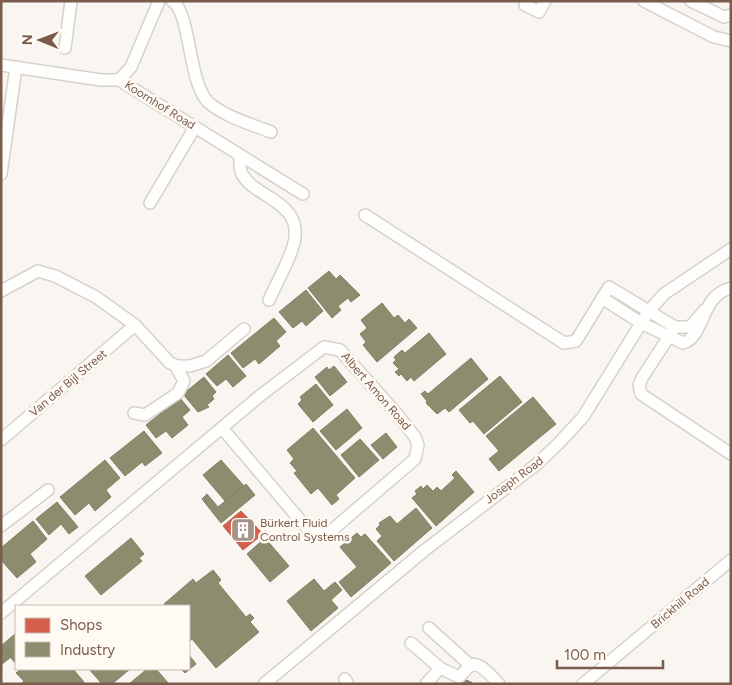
<svg xmlns="http://www.w3.org/2000/svg" width="732" height="685" font-family="Figtree,sans-serif">
	<style>
		.shops { fill: #d6604d; stroke: #ba5f4d }
		.industry { fill: #8c8c6e; stroke: #877e64 }
		.lines { fill: none; stroke-linecap: round; stroke-linejoin: round }
		.minor-casing { stroke: #d7d1cb; stroke-width: 14 }
		.minor { stroke: #fefefd; stroke-width: 11 }
		.labels { text-anchor: middle; stroke-width: 5; stroke-linejoin: round; paint-order: stroke }
		.street-label { font-size: 12px; fill: #7a5c4d; stroke: #fffaf3 }
		.poi-label { font-size: 12px; fill: #7a5c4d; stroke: #fffaf3; text-anchor: start }
	</style>
	<rect width="100%" height="100%" fill="#f9f5f0"/>
	<path class="shops" d="M241 511 263 534 243 550 223 526Z"/>
	<g class="industry">
		<path d="M329 271 336 279 340 275 360 295 351 302 348 298 338 306 341 310 332 318 308 288Z"/>
		<path d="M306 290 323 311 306 326 302 321 293 328 279 312Z"/>
		<path d="M382 303 394 318 398 315 405 323 409 319 417 328 377 362 363 345 366 342 360 334 367 328 361 320Z"/>
		<path d="M274 318 286 332 276 341 280 346 259 364 255 359 243 368 231 353Z"/>
		<path d="M429 333 446 354 414 381 411 377 407 381 401 374 399 376 395 372 399 369 393 363 396 360 394 357 402 350 405 353Z"/>
		<path d="M228 355 246 376 233 387 226 379 217 386 206 374Z"/>
		<path d="M471 358 488 379 449 412 445 408 437 414 426 403 427 401 421 394 425 391 428 394Z"/>
		<path d="M334 366 347 382 330 396 315 377 327 367 329 370Z"/>
		<path d="M500 376 522 402 484 434 473 421 470 423 459 410Z"/>
		<path d="M204 377 216 392 212 396 214 399 207 405 209 407 198 412 183 394Z"/>
		<path d="M316 384 333 405 313 422 298 404 302 400 300 397Z"/>
		<path d="M533 397 556 424 499 471 489 459 499 451 486 436Z"/>
		<path d="M180 398 190 410 182 417 188 425 172 438 166 431 156 438 146 425Z"/>
		<path d="M347 409 362 428 336 450 320 431Z"/>
		<path d="M313 428 355 478 336 495 339 499 332 505 318 488 311 494 294 473 297 471 290 463 294 459 287 450Z"/>
		<path d="M144 431 162 453 145 466 142 462 125 476 110 458Z"/>
		<path d="M386 433 397 447 383 459 371 445Z"/>
		<path d="M360 439 379 460 359 477 341 455Z"/>
		<path d="M105 460 120 478 106 490 111 497 95 511 89 503 75 515 60 497Z"/>
		<path d="M221 460 244 486 225 501 203 475Z"/>
		<path d="M456 471 474 492 436 526 412 498 417 494 415 491 421 486 423 489 427 485 433 491 437 487 441 491 455 478 452 475Z"/>
		<path d="M246 484 255 495 221 523 202 499 207 494 218 507Z"/>
		<path d="M57 502 78 527 69 534 61 524 49 535 36 519Z"/>
		<path d="M416 508 432 528 394 561 377 541 382 536 376 529 380 525 379 523 390 516 397 524Z"/>
		<path d="M33 521 47 539 30 554 36 562 17 578 1 560V548Z"/>
		<path d="M357 533 361 537 365 534 391 563 351 597 339 582 357 567 340 547Z"/>
		<path d="M131 538 144 554 139 558 142 561 101 595 85 576Z"/>
		<path d="M265 538 289 566 270 582 247 554Z"/>
		<path d="M213 570 221 580 218 583 246 617 250 614 254 618 250 622 259 632 216 668 192 639 189 642V606H166L164 604 193 579 196 583Z"/>
		<path d="M314 579 324 591 335 582 342 590 331 600 338 608 311 631 287 601Z"/>
		<path d="M16 633V664L1 646Z"/>
		<path d="M1 646 11 657 1 665Z"/>
		<path d="M189 655 196 664 185 673 181 669H189Z"/>
		<path d="M21 669H73L84 682 82 684H21L24 681 16 673Z"/>
		<path d="M89 669H130L112 684H102Z"/>
		<path d="M147 669H156L169 684H129Z"/>
		<path d="M464 679 471 682 474 684H459Z"/>
	</g>
	<g class="lines">
		<defs>
			<g id="minor">
				<path d="M172 1C191 12 188 82 208 102 225 117 251 124 271 132"/>
				<path d="M527 1 525 5 539 12 545 1"/>
				<path d="M644 1 714 37 731 41"/>
				<path d="M691 1 724 17 731 15"/>
				<path d="M65 48 71 1"/>
				<path d="M1 65 101 80H119L303 194"/>
				<path d="M119 80 131 67 159 1"/>
				<path d="M240 155C240 161 239 168 242 174 254 198 304 201 294 243 289 262 277 282 269 300"/>
				<path d="M1 174 16 67"/>
				<path d="M150 203 195 127"/>
				<path d="M365 215 564 343 576 341 609 287 675 327H690L705 310"/>
				<path d="M1 291 38 271 55 276 96 297 135 325 170 363 177 366H190L206 361 244 329"/>
				<path d="M602 298 641 323 683 343C705 337 700 295 731 288"/>
				<path d="M675 327 642 378 639 385 641 394 731 454"/>
				<path d="M134 413 145 415 178 393 184 381 175 365"/>
				<path d="M1 440 135 325"/>
				<path d="M1 526 48 490"/>
				<path d="M1 613 261 395 324 347 340 350 396 413 415 437 418 445 415 459 331 531 325 535 311 533 222 428"/>
				<path d="M429 628 471 666"/>
				<path d="M411 643 440 668"/>
				<path d="M345 679 348 684"/>
				<path d="M264 684 425 550 537 464 559 443 583 417 648 312 664 294 731 249"/>
				<path d="M426 684 440 668 459 677C463 674 467 667 471 665 481 662 493 678 499 684"/>
				<path d="M583 684 731 560"/>
			</g>
		</defs>
		<use href="#minor" class="minor-casing"/>
		<use href="#minor" class="minor"/>
	</g>
	<defs>
		<symbol id="building-square" viewBox="-11 -11 22 22"><rect x="-9" y="-9" width="18" height="18" rx="4" fill="#a69286" stroke="#fffaf3"/><path d="M-4-6H4V6H1V3H-1V6H-4ZM-2.5-4.3h1.7v1.8h-1.7ZM.8-4.3h1.7v1.8H.8ZM-2.5-1h1.7V.8h-1.7ZM.8-1h1.7V.8H.8Z" fill="#fff"/></symbol>
	</defs>
	<g fill-rule="evenodd">
		<use href="#building-square" x="229" y="516" width="28" height="28"/>
	</g>
	<g class="labels">
		<g class="street-label">
			<text transform="translate(160 105) rotate(32)" y="4">Koornhof Road</text>
			<text transform="translate(68 383) rotate(-40)" y="4">Van der Bijl Street</text>
			<text transform="translate(376 391) rotate(49)" y="4">Albert Amon Road</text>
			<text transform="translate(514 480) rotate(-37)" y="4">Joseph Road</text>
			<text transform="translate(680 603) rotate(-40)" y="4">Brickhill Road</text>
		</g>
		<g class="poi-label">
			<text x="260" y="527">Bürkert Fluid<tspan x="260" dy="14">Control Systems</tspan></text>
		</g>
	</g>
	<rect width="732" height="685" fill="none" stroke="#7a5c4d" stroke-width="5"/>
	<rect x="15" y="605" width="175" height="65" fill="#fffaf3" stroke="#cabbb1"/>
	<rect x="25" y="618" width="25" height="15" fill="#d6604d" stroke="#cabbb1"/>
	<text x="60" y="630" font-size="15" fill="#7a5c4d">Shops</text>
	<rect x="25" y="642" width="25" height="15" fill="#8c8c6e" stroke="#cabbb1"/>
	<text x="60" y="655" font-size="15" fill="#7a5c4d">Industry</text>
	<g transform="translate(40 40) rotate(271)" stroke="#fffaf3" stroke-width="4" paint-order="stroke">
	<path d="M0-4L9 19L0 12L-9 19Z" fill="#7a5c4d"/>
	<text y="-8" font-size="14" font-weight="bold" text-anchor="middle" fill="#7a5c4d">N</text>
	</g>
	<path d="M557 660v8h106v-8" fill="none" stroke="#7a5c4d" stroke-width="2.5"/>
	<text x="564" y="660" font-size="15" fill="#7a5c4d" stroke="#fffaf3" stroke-width="4" paint-order="stroke">100 m</text>
</svg>
